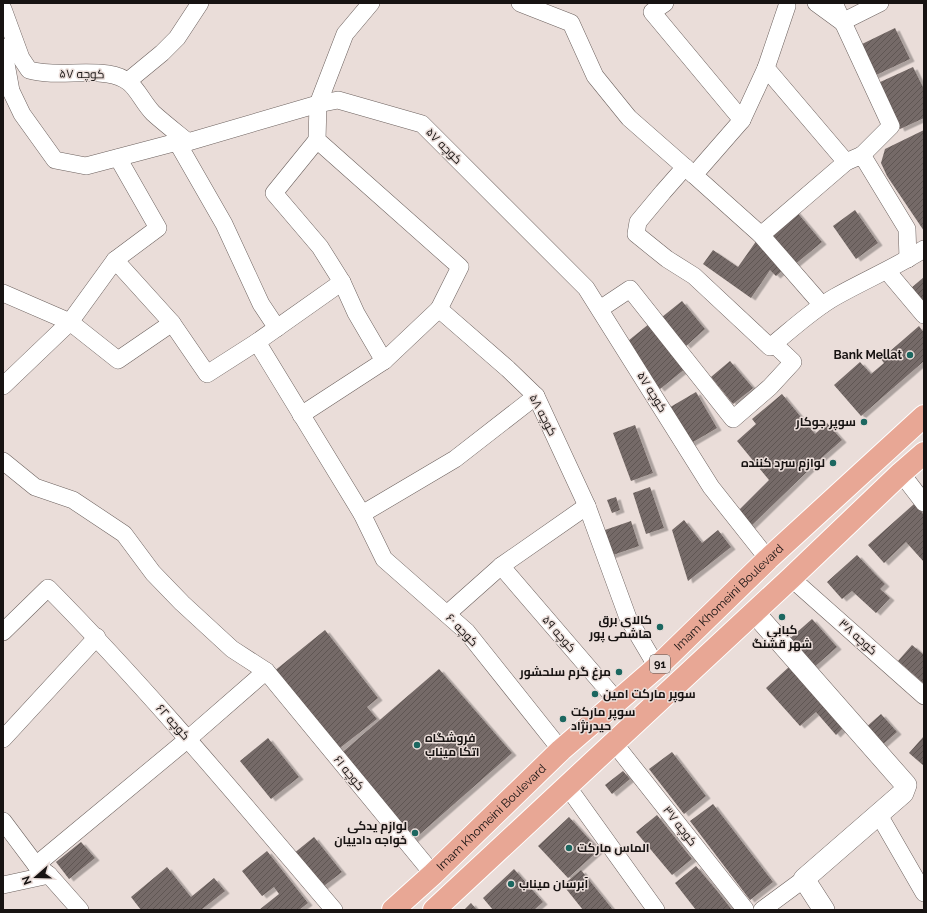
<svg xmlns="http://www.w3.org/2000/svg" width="927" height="913" font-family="Raleway,Cairo,sans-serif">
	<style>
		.building { fill: url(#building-hatch); filter: url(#shadow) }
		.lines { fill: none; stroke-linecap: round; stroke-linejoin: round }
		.minor-casing { stroke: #6c615e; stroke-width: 18 }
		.tertiary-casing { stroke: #6c615e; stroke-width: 22 }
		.primary-casing { stroke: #fff; stroke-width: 24 }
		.minor { stroke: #fff; stroke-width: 17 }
		.tertiary { stroke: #fff; stroke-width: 21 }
		.primary { stroke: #e8a795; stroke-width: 22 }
		.poi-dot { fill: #1c6760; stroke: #eaddd9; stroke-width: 1.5 }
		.labels { text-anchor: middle; stroke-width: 3; stroke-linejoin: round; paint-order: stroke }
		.shield { fill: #eaddd9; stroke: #56504e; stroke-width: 1 }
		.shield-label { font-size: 11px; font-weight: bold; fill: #171312 }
		.street-label { font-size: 12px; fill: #171312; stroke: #eaddd9 }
		.poi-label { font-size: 12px; font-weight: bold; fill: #171312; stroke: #eaddd9; text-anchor: end }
	</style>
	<defs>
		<pattern id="building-hatch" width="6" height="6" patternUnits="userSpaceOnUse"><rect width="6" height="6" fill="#756a67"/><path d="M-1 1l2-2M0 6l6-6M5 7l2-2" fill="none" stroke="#5f5653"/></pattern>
		<filter id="shadow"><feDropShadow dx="4.5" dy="2.5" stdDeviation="0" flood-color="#0004"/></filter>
	</defs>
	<rect width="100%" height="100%" fill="#eaddd9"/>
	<g class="building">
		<path d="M895 28 910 59 874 76 860 45Z"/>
		<path d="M913 67 924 89V118L900 129 878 83Z"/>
		<path d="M924 130V231L887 176 881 163 885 149Z"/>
		<path d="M795 210 822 242 793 266 767 234Z"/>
		<path d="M855 210 878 243 856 259 833 226Z"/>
		<path d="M757 240 784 269 776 276 770 270 751 298 703 264 713 250 738 267Z"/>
		<path d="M924 277V306L910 289Z"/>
		<path d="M682 301 705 329 686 346 662 317Z"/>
		<path d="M649 324 686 368 660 389 623 345Z"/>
		<path d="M919 326 924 333V361L861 416 834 385 860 362 871 374 884 363 881 359Z"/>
		<path d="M730 361 753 388 733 404 711 377Z"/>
		<path d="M696 392 717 428 688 445 667 409Z"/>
		<path d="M782 394 815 434 827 423 842 440 817 462 750 527 737 512 769 480 737 441 756 424 752 419Z"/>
		<path d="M635 425 653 473 631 481 613 433Z"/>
		<path d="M650 487 664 528 646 534 633 493Z"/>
		<path d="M616 497 620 510 612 513 607 500Z"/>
		<path d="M914 504 924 515V562L906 542 884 563 868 545Z"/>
		<path d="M684 520 702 543 718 530 731 547 688 581 672 530Z"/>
		<path d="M631 521 639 546 610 556 602 531Z"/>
		<path d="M857 555 873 572 885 584 880 589 890 598 876 613 852 591 842 599 827 582Z"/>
		<path d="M812 619 837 647 812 669 787 641Z"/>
		<path d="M325 630 378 698 367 707 377 719 336 751 273 672Z"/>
		<path d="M912 645 924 655V684L898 661Z"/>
		<path d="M790 666 844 727 836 735 816 712 800 726 766 688Z"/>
		<path d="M439 669 512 753 412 841 338 756Z"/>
		<path d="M881 714 897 732 880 747 864 729Z"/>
		<path d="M924 736V766L909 753Z"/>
		<path d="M268 738 299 777 271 799 240 761Z"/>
		<path d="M672 752 706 796 684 814 649 769Z"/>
		<path d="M623 771 630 779 612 794 605 785Z"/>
		<path d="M713 804 773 882 750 900 690 821Z"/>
		<path d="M657 815 692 859 672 875 636 832Z"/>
		<path d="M569 817 599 850 568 878 538 846Z"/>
		<path d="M314 837 342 872 320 889 293 854Z"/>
		<path d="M81 842 95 858 69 879 56 862Z"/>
		<path d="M267 851 308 903 299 910H259L279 894 274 887 262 896 242 871Z"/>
		<path d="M696 866 718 892 732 910H696L675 883Z"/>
		<path d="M167 867 191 897 214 878 225 891 201 910H141L131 897Z"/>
		<path d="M514 869 543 902 534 910H493L483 898Z"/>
		<path d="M581 870 606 901 613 910H583L563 885Z"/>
		<path d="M471 903 477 910H464Z"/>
	</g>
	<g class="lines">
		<defs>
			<g id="minor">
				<path d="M371 3 345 34 318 104 317 140 460 267 439 309"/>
				<path d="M520 3 571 23 595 76 629 118 694 175"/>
				<path d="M665 3 652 12 742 120"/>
				<path d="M816 3 842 22 880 3"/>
				<path d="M834 3 891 126 862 155"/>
				<path d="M787 6 766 68 846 162"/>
				<path d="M3 9 21 58 29 70C55 77 82 70 108 74 136 78 137 96 153 113 164 123 177 133 188 142L318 104 338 100 422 124 586 288 711 487 768 559"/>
				<path d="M3 47 11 91 22 114 55 160 86 166 177 142H188"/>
				<path d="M766 68 742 120 694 175 761 235 822 305"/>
				<path d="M128 81 162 53 177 38 200 3"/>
				<path d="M317 140 274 193 320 247 342 282 356 313 384 361"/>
				<path d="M177 142 224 224 261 304 277 328"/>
				<path d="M685 167 663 192 638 222 636 234 667 259 694 276 770 347C791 330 812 310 835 297 865 280 896 267 924 249"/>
				<path d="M761 235 846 162 862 155 907 229 908 259"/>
				<path d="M115 260 158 228 118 158"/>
				<path d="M887 271 924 315"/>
				<path d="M3 293 70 322 118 360 172 323"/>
				<path d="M600 309 630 289 733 419 770 387 793 362 774 344"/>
				<path d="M257 342 342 282"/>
				<path d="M3 386 70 322 115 260 172 323 207 374 257 342 362 514 384 559 467 632 561 750"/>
				<path d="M301 415 384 361 439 309 508 369 536 396 587 506 628 618 657 667"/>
				<path d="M3 461 35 487 73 500 124 534 153 573 182 603 232 649 266 671 433 874"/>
				<path d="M901 473 924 503"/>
				<path d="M362 514 455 459 536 396"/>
				<path d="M501 566 618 702"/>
				<path d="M791 578 924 696"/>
				<path d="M447 614 501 566 587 506"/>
				<path d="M3 632 48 588C149 690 241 801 334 910"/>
				<path d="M3 739 97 637"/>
				<path d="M614 743 745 909"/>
				<path d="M567 786 656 910"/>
				<path d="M879 815 924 893"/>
				<path d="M3 821 36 865 49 875 80 910"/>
				<path d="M36 865 188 739 266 671"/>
				<path d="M3 885 49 875"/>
				<path d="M762 910 804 879"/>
			</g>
			<path id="tertiary" d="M754 612 906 785 903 793 804 879 824 910"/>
			<g id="primary">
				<path id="s1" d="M393 910 433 874 561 750 657 667 768 559 924 416"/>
				<path d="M434 910 791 578 901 473 924 453"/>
			</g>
		</defs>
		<use href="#minor" class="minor-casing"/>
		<use href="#tertiary" class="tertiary-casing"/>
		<use href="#primary" class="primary-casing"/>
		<use href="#minor" class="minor"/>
		<use href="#tertiary" class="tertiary"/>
		<use href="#primary" class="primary"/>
	</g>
	<g class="poi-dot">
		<circle cx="910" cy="355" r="4"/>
		<circle cx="864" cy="422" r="4"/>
		<circle cx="833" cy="463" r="4"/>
		<circle cx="782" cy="617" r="4"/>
		<circle cx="660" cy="627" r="4"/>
		<circle cx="619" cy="672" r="4"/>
		<circle cx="595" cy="694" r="4"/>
		<circle cx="563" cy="719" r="4"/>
		<circle cx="417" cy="745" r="4"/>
		<circle cx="415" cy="833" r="4"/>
		<circle cx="569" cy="848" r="4"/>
		<circle cx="511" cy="884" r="4"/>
	</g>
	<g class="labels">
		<rect class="shield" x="650" y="655" width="20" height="18" rx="3"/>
		<g class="shield-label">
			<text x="660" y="668">91</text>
		</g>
		<g class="street-label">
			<text transform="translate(82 74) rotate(1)" y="4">کوچه ۵۷</text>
			<text transform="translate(444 146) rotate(45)" y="4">کوچه ۵۷</text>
			<text transform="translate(652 392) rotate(58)" y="4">کوچه ۵۷</text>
			<text transform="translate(543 415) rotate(62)" y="4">کوچه ۵۸</text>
			<text dy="4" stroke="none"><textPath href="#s1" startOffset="459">Imam Khomeini Boulevard</textPath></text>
			<text transform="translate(462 630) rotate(46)" y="4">کوچه ۶۰</text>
			<text transform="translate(559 634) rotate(49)" y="4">کوچه ۵۹</text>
			<text transform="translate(858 637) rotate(42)" y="4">کوچه ۳۸</text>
			<text transform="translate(173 722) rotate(48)" y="4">کوچه ۶۲</text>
			<text transform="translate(349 773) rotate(51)" y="4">کوچه ۶۱</text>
			<text dy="4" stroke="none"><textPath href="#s1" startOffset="135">Imam Khomeini Boulevard</textPath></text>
			<text transform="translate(680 826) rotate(52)" y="4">کوچه ۳۷</text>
		</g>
		<g class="poi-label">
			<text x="902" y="359">Bank Mellat</text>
			<text x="856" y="426">سوپر جوکار</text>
			<text x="825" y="467">لوازم سرد کننده</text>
			<text x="652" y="624">کالای برق<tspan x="652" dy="14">هاشمی پور</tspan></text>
			<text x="782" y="634" text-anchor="middle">کبابی<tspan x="782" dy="14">شهر قشنگ</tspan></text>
			<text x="611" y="676">مرغ گرم سلحشور</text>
			<text x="603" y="698" text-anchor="start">سوپر مارکت امین</text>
			<text x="571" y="716" text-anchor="start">سوپر مارکت<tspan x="571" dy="14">حیدرنژاد</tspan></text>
			<text x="425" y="742" text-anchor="start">فروشگاه<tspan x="425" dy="14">اتکا میناب</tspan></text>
			<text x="407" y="830">لوازم یدکی<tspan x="407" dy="14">خواجه دادییان</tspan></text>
			<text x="577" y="852" text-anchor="start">الماس مارکت</text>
			<text x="519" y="888" text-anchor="start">آبرسان میناب</text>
		</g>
	</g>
	<rect width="927" height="913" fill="none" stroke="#171312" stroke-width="8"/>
	<g transform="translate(36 877) rotate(250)" stroke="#eaddd9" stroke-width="3" paint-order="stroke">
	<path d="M0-3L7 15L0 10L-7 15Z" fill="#171312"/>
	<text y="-6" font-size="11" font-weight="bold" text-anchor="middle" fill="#171312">N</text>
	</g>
</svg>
